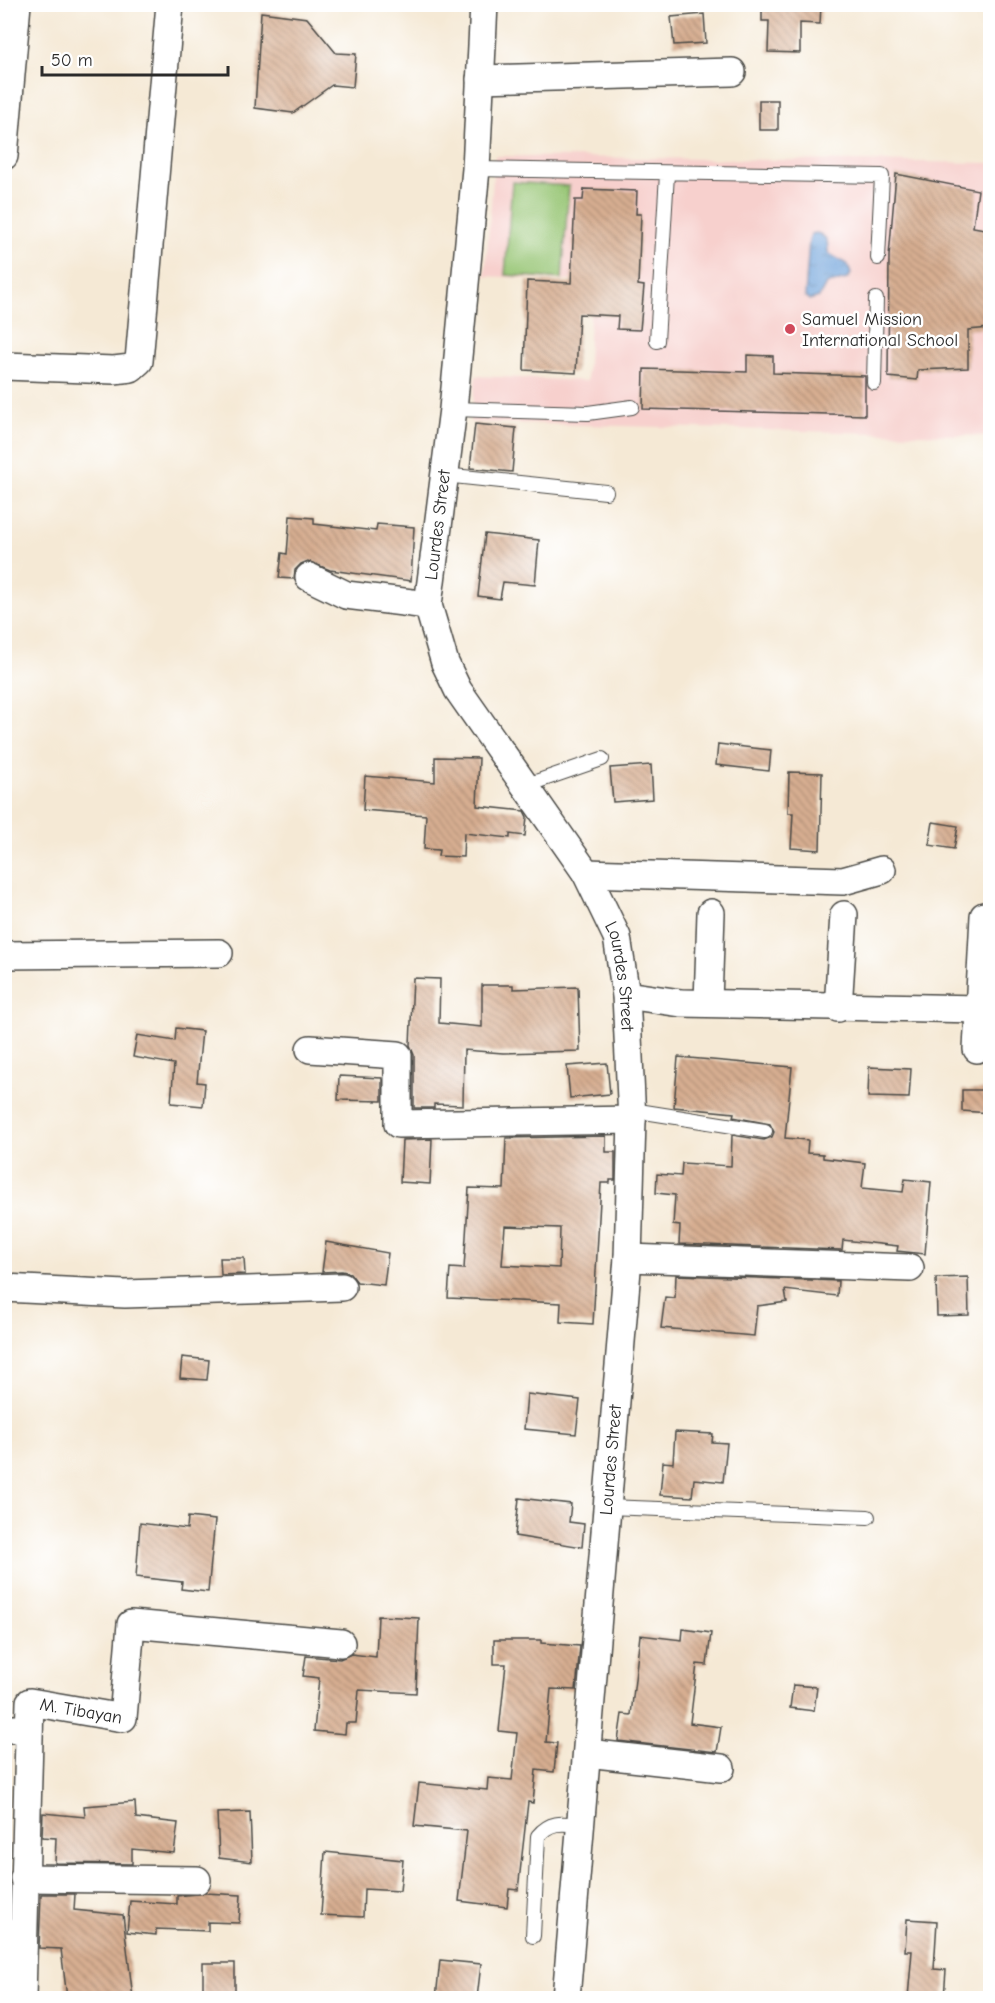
<svg xmlns="http://www.w3.org/2000/svg" width="995" height="2003" font-family="'Comic Neue',sans-serif">
	<style>
		.built { fill: #f7d0cd }
		.pitch { fill: #96c573; stroke: #60784f; stroke-width: 1.5 }
		.water { fill: url(#water-ripples); stroke: #4c6682; stroke-width: 1.5 }
		.building { fill: url(#building-back-hatch); fill-rule: evenodd }
		.lines { fill: none; stroke-linecap: round; stroke-linejoin: round }
		.lane-casing { stroke: #494844; stroke-width: 16 }
		.street-casing { stroke: #494844; stroke-width: 30 }
		.lane { stroke: #fff; stroke-width: 14 }
		.street { stroke: #fff; stroke-width: 27 }
		.poi-dot { fill: #d1495b; stroke: #fff; stroke-width: 2 }
		.labels { text-anchor: middle; dominant-baseline: central; stroke-width: 5; stroke-linejoin: round; paint-order: stroke }
		.poi-label { font-size: 18px; fill: #2b2b2b; stroke: #fff; text-anchor: start }
		.street-label { font-size: 18px; fill: #2b2b2b; stroke: #fff }
	</style>
	<defs>
		<pattern id="water-ripples" width="26" height="14" patternUnits="userSpaceOnUse" patternTransform="scale(1.5)"><rect width="26" height="14" fill="#6ea2da"/><path d="M2 4q2-2 4 0t4 0M15 11q2-2 4 0t4 0" fill="none" stroke="#5b84b1"/></pattern>
		<pattern id="building-back-hatch" width="6" height="6" patternUnits="userSpaceOnUse" patternTransform="scale(1.5)"><rect width="6" height="6" fill="#d7ae91"/><path d="M-1 5l2 2M0 0l6 6M5-1l2 2" fill="none" stroke="#af8e77"/></pattern>
	</defs>
	<rect width="100%" height="100%" fill="#fff"/>
	<filter id="ink" filterUnits="userSpaceOnUse"><feTurbulence type="fractalNoise" baseFrequency=".0167" numOctaves="2"/><feDisplacementMap in="SourceGraphic" scale="12" xChannelSelector="R" yChannelSelector="G"/><feConvolveMatrix kernelMatrix="1 2 1 2 8 2 1 2 1" color-interpolation-filters="sRGB"/></filter>
	<filter id="wash" filterUnits="userSpaceOnUse"><feTurbulence type="fractalNoise" baseFrequency=".008" numOctaves="4" result="noise"/><feDisplacementMap in="SourceGraphic" scale="24" xChannelSelector="R" yChannelSelector="G"/><feGaussianBlur stdDeviation="1.35" result="paint"/><feColorMatrix in="noise" values="0 0 0 0 0 0 0 0 0 0 0 0 0 0 0 0 0 1.4 0 .05"/><feComposite in="paint" operator="in"/></filter>
	<g filter="url(#wash)">
		<rect width="100%" height="100%" fill="#f5e9d5"/>
		<path class="built" d="M495,156L990,163V436L470,422L476,376L587,381L592,282L485,276Z"/>
		<path class="pitch" d="M512,182L569,186L562,279L505,275Z"/>
		<path class="water" d="M817,233C828,237 828,242 828,253L848,265L851,274L847,279L826,284L819,297L809,300L805,296L809,241L811,234Z"/>
		<g id="blocks">
			<path class="building" d="M762,4H821L820,24L800,23V53L768,52L769,21H762Z
				M261,12L307,18L336,53L356,54L353,87L332,85L293,113L255,108Z
				M704,14L706,43L674,45L671,17Z
				M759,100H778V130H759Z
				M896,174L978,190L973,227L990,230V328L968,330V368L918,370L917,380L888,377L889,256Z
				M584,189L637,191L636,214H641L638,285L644,286L640,330L617,329L618,316L579,314L576,373L524,370L527,281L571,283L575,200H583Z
				M747,355L773,356V373L865,376V415L643,409L644,369L747,372Z
				M475,424L516,428L512,472L470,468Z
				M290,516L314,518V524L376,531L377,524L414,527L411,581L330,570L308,561L301,564L295,570L294,579L279,578L282,553L287,554Z
				M485,534L539,540L535,585L503,582L500,599L478,596Z
				M718,744L771,750L769,771L716,765Z
				M435,757L479,758L477,806L524,811L527,817L525,836L510,834V838L464,833L463,857L438,856L439,850L424,849L426,815L363,810L365,776L435,782Z
				M651,765L653,799L613,802L610,768Z
				M789,772L822,773L820,850L791,848L793,813H788Z
				M933,822L958,826L954,849L929,845Z
				M413,978L440,979L439,1023L482,1027V985H513V989L578,987L580,1051L503,1053L464,1050L463,1105L434,1104V1108H414V1055L410,1045Z
				M176,1028L202,1031L197,1082L205,1083L203,1106L171,1103L174,1064L133,1057L137,1035L175,1041Z
				M678,1057L792,1067L785,1138L808,1140L807,1153L823,1154V1158L865,1163L862,1188L903,1192L905,1179L931,1182L925,1254L897,1251L898,1246L843,1240L842,1250L679,1244L680,1226L673,1225L675,1195L656,1193L657,1174L681,1176L682,1163L731,1166L732,1135L764,1140L772,1137L774,1132L770,1124L733,1117L734,1113L674,1107Z
				M607,1063L610,1094L570,1098L567,1066Z
				M869,1067L911,1069L909,1098L868,1097Z
				M339,1076L382,1078V1101L338,1100Z
				M962,1090H990V1113L962,1111Z
				M606,1136V1152H615V1180H610V1183H601L593,1324L560,1322L561,1303L448,1298L450,1268L464,1269L469,1188L504,1189L506,1138ZM505,1226L560,1228L559,1268L502,1265Z
				M432,1139L430,1184L400,1182L402,1140Z
				M326,1242L388,1253L384,1285L357,1282L350,1273L342,1271L322,1272Z
				M220,1258H244L245,1274L221,1275Z
				M676,1275L838,1281L837,1296L785,1290L787,1302L757,1306L754,1336L661,1328L665,1297L675,1298Z
				M968,1277L969,1315L937,1316L936,1278Z
				M182,1357L209,1360L207,1380L180,1378Z
				M527,1394L580,1400L576,1434L524,1429Z
				M675,1432L713,1434L712,1442L727,1443L723,1482L694,1479L692,1497L660,1495L663,1462L673,1463Z
				M519,1498L571,1504L569,1522L584,1524L582,1547L515,1536Z
				M188,1517L215,1520L208,1592L181,1589L182,1582L136,1577L140,1523L187,1529Z
				M378,1616L419,1618L416,1693L359,1690L356,1723H346L345,1734L314,1731L319,1678L303,1676L306,1656L340,1659L351,1654L376,1657Z
				M683,1629L711,1633L707,1665L697,1664L690,1723L721,1727L717,1752L618,1741L622,1714L631,1715L640,1635L682,1640Z
				M494,1640H541V1643L580,1646L576,1690L551,1689L546,1742L557,1743L554,1772L536,1770L533,1803L528,1802L518,1890L509,1889L507,1907L459,1901L467,1831L414,1826L419,1783L487,1790L488,1778L512,1780L517,1733L499,1731L506,1664H494Z
				M793,1685L817,1687L814,1711L790,1708Z
				M135,1802L136,1818L178,1823L174,1853L132,1849V1864L55,1863L56,1838L42,1837L43,1813L85,1817L84,1806Z
				M250,1812L252,1862L219,1858L217,1813Z
				M325,1852L403,1860L400,1891L364,1889L363,1917L321,1915Z
				M205,1893L241,1895L239,1923L208,1922V1931L156,1929V1935L127,1932L130,1901L177,1904V1896Z
				M41,1894H75L74,1910L123,1915L133,1998H67L61,1949L39,1948Z
				M907,1919L937,1921L934,1969L946,1970L944,1998H908L912,1951H905Z
				M440,1960L481,1964L477,1998H436Z
				M203,1963H235V1994L203,1995Z"/>
		</g>
	</g>
	<g filter="url(#ink)">
		<use href="#blocks" fill-opacity="0" stroke="#494844" stroke-width="1.5"/>
		<g class="lines">
			<g class="lane-casing">
				<path id="lane" d="M476,169L882,176L878,258
					M657,341L667,174
					M874,383L876,299
					M453,409L588,413L632,407
					M444,475L606,492
					M524,786L602,759
					M632,1110L765,1131
					M607,1507L868,1517
					M533,1936L538,1836C550,1821 562,1823 580,1825"/>
			</g>
			<g class="street-casing">
				<g id="street">
					<path id="s1" d="M484,4L476,169L453,409L428,605L445,663L458,690L586,873L617,937L626,995L632,1120L628,1258L566,1998"/>
					<path d="M480,79L732,72"/>
					<path d="M4,156L17,4"/>
					<path d="M4,366L114,370L131,368L139,361L170,4"/>
					<path d="M309,577L346,595L428,605"/>
					<path d="M586,873L843,881L882,870"/>
					<path d="M4,955L219,953"/>
					<path d="M626,995L681,1003L979,1009"/>
					<path d="M708,1002L711,913"/>
					<path d="M838,1008L844,915"/>
					<path d="M310,1049L398,1055V1124L632,1120"/>
					<path d="M977,1049L984,916"/>
					<path d="M628,1258L910,1268"/>
					<path d="M4,1288L125,1294L342,1287"/>
					<path d="M4,1729H29"/>
					<path d="M587,1753L721,1768"/>
					<path d="M24,1878L197,1880"/>
					<path id="s2" d="M22,1998L30,1702L123,1718L131,1624L341,1643"/>
				</g>
			</g>
			<use href="#lane" class="lane"/>
			<use href="#street" class="street"/>
		</g>
	</g>
	<circle class="poi-dot" cx="790" cy="329" r="6"/>
	<g class="labels">
		<g class="poi-label">
			<text x="802" y="319">Samuel Mission<tspan x="802" dy="21">International School</tspan></text>
		</g>
		<g class="street-label">
			<text transform="translate(438 525) rotate(-83)">Lourdes Street</text>
			<text stroke="none"><textPath href="#s1" startOffset="1028">Lourdes Street</textPath></text>
			<text transform="translate(611 1460) rotate(-85)">Lourdes Street</text>
			<text stroke="none"><textPath href="#s2" startOffset="348">M. Tibayan</textPath></text>
		</g>
	</g>
	<rect width="995" height="2003" fill="none" stroke="#fff" stroke-width="24"/>
	<path d="M42 66v9h186v-9" fill="none" stroke="#2b2b2b" stroke-width="3"/>
	<text x="51" y="66" font-size="18" fill="#2b2b2b" stroke="#ffffff" stroke-width="4.5" paint-order="stroke">50 m</text>
</svg>
